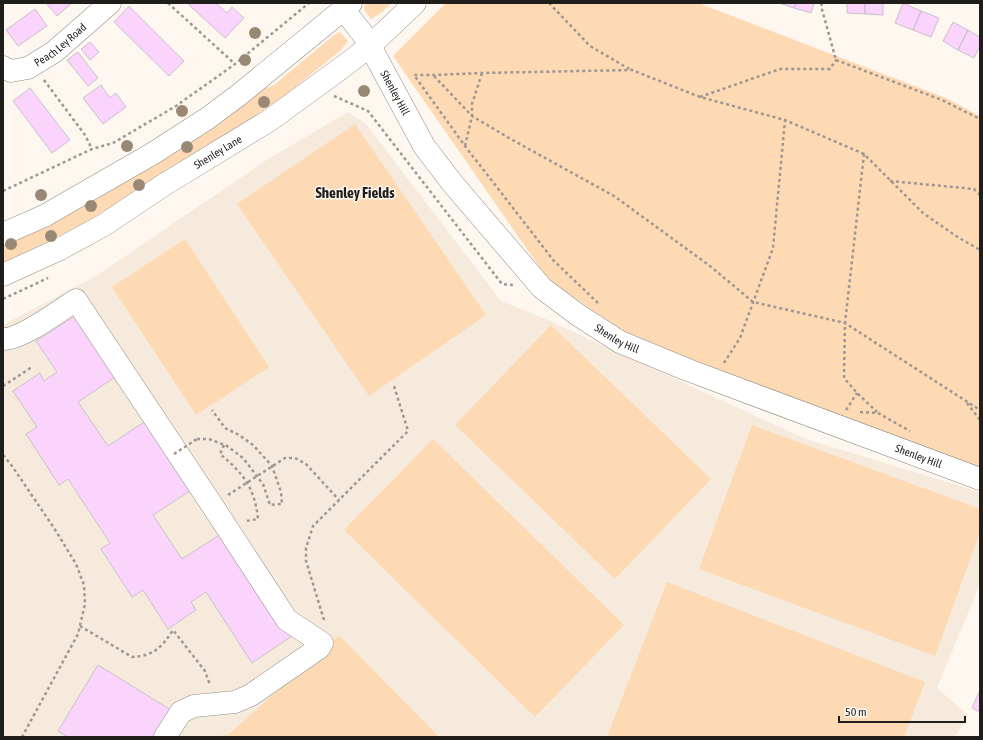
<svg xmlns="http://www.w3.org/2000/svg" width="983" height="740" font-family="'Asap Condensed',sans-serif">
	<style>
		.built { fill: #f6eadd }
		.green { fill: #fdd9b4 }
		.building { fill: #fad4fd; stroke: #c8c2c9 }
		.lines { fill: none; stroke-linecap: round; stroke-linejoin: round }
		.minor-casing { stroke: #938d87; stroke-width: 23 }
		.major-casing { stroke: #938d87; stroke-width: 23 }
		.path { stroke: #9d9893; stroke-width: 2.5; stroke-dasharray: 3 3; stroke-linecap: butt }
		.minor { stroke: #fff; stroke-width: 22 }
		.major { stroke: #fff; stroke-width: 22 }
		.path-bridge { stroke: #9d9893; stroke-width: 2.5; stroke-dasharray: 3 3; stroke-linecap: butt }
		.tree { fill: #998874 }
		.labels { text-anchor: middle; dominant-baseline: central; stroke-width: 3; stroke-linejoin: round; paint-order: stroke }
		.street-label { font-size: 11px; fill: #201e1b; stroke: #fef7f0 }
		.district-label { font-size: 15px; font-weight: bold; fill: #201e1b; stroke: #fef7f0 }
	</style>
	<rect width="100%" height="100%" fill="#fef7f0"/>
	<path class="built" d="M348,112L367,125L501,301L548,320L806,439L980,492V584L937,688L968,715L955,737H3V325L96,276L268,159Z"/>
	<path class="green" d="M365,3H392L381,13L371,19L364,10Z
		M446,3H698L946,98L980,116V469L693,360L627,333L549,281L393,56Z
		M340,32L348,41L341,50L284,96L173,170L76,228L3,263V242L248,95L274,85L334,35Z
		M355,124L486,315L369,396L237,204Z
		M185,239L269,367L196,415L112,287Z
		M551,325L711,479L615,579L455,425Z
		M752,425L980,509V532L935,656L699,569Z
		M433,439L624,625L535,717L344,530Z
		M667,582L925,682L904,737H607Z
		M339,635L439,737H206L228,735Z"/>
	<path class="building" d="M46,3H72L57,16Z
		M191,3H216L227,13L232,7L244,18L225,38L189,5Z
		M779,3H796L794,8Z
		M796,3H814L811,13L794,8Z
		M847,3H865V14L847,13Z
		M865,3H883V15L865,14Z
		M903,3L921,11L913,30L895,23Z
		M129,6L184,61L169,76L114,22Z
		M35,9L47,26L18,46L6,30Z
		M921,11L939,18L931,37L913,30Z
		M953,22L968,30L958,50L943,41Z
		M968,30L980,37V46L974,58L958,50Z
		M90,42L99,52L90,60L81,49Z
		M78,52L98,78L88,86L67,60Z
		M101,85L110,98L116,93L126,107L103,124L83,98Z
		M30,88L70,140L52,153L13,101Z
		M81,312L121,373L78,402L108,446L150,418L196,487L153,515L182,559L224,532L292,636L252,663L206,592L191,602L196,610L168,629L143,590L132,597L101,549L110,543L68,479L59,485L26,434L37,427L13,391L40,373L44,381L57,372L36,341Z
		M98,665L171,710L154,737H68L58,731Z
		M980,690V712L972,708Z"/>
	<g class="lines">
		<g class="minor-casing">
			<g id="minor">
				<path id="s1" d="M370,46L424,146L453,184L542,288L578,315L620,342L688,370L980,479"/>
				<path id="s2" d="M3,67L11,71L28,68L54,52L110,3"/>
				<path d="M3,339C21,340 60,310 76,300L212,505L287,620L322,643L319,648L251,695L235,702L194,706L181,712L165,737"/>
			</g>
		</g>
		<g class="major-casing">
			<g id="major">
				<path d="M344,10L362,33L370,46"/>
				<path d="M3,234L44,216L152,154L208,118L240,94L351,3"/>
				<path id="s3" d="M3,275L60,249L104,225L162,186L270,120L344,66L370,46L415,3"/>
			</g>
		</g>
		<path class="path" d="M168,3L235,64
			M549,3L590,46L631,70
			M822,3L821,6L836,60
			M836,60L942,100L980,119
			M434,76L472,116L509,138L614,196L710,266L753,302L845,323L980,410
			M44,80L85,135L92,149
			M334,96L368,111L502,284L514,285
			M700,97L780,69H830L836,60
			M465,146L472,116V104L482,73
			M864,154L845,323L844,378L857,393L877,412
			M890,181L974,189L980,195
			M3,191L92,149L113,143L176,106L235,64L309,3
			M3,299L48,278
			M598,303L554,261L465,146L414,75H434L482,73L632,70L700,97L785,120L864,154L923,213L956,236L980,250
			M724,363L740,338L773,248L785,120
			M3,386L32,367
			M967,403L980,420
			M846,410L857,393
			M860,412L878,413L910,431
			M197,439H209L227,446L243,458L263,484L270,505L282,504L281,492L272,466L253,445L239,435L225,428L212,410
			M224,445L220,454C243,473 255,488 258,519L246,521
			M3,455L12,466L54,528L76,564L84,585L85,604L78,634L22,737
			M228,495L285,458H295L306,464L339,500
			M324,620L306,561V548L313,526L408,431L394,386
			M80,626L132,657C154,656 162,647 173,630L205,671L210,685"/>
		<use href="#minor" class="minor"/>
		<use href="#major" class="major"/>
		<path class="path-bridge" d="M174,454L197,439"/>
	</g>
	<g class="tree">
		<circle cx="255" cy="33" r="6"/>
		<circle cx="245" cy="60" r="6"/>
		<circle cx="364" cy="91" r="6"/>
		<circle cx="264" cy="102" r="6"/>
		<circle cx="182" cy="111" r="6"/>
		<circle cx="127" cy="146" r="6"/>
		<circle cx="187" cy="147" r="6"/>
		<circle cx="139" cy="185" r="6"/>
		<circle cx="41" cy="195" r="6"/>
		<circle cx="91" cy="206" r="6"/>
		<circle cx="51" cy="236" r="6"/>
		<circle cx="11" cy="244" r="6"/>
	</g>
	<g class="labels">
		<g class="street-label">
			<text stroke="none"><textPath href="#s2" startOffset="66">Peach Ley Road</textPath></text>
			<text stroke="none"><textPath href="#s1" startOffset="53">Shenley Hill</textPath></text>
			<text stroke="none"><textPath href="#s3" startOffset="248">Shenley Lane</textPath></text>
			<text stroke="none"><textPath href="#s1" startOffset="389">Shenley Hill</textPath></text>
			<text stroke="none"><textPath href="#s1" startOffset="713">Shenley Hill</textPath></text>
		</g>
		<g class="district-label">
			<text x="355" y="192">Shenley Fields</text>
		</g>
	</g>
	<rect width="983" height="740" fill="none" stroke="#201e1b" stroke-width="8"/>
	<path d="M839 716v6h126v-6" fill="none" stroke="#201e1b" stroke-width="2"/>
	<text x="845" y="716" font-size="12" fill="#201e1b" stroke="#fef7f0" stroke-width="3" paint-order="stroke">50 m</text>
</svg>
